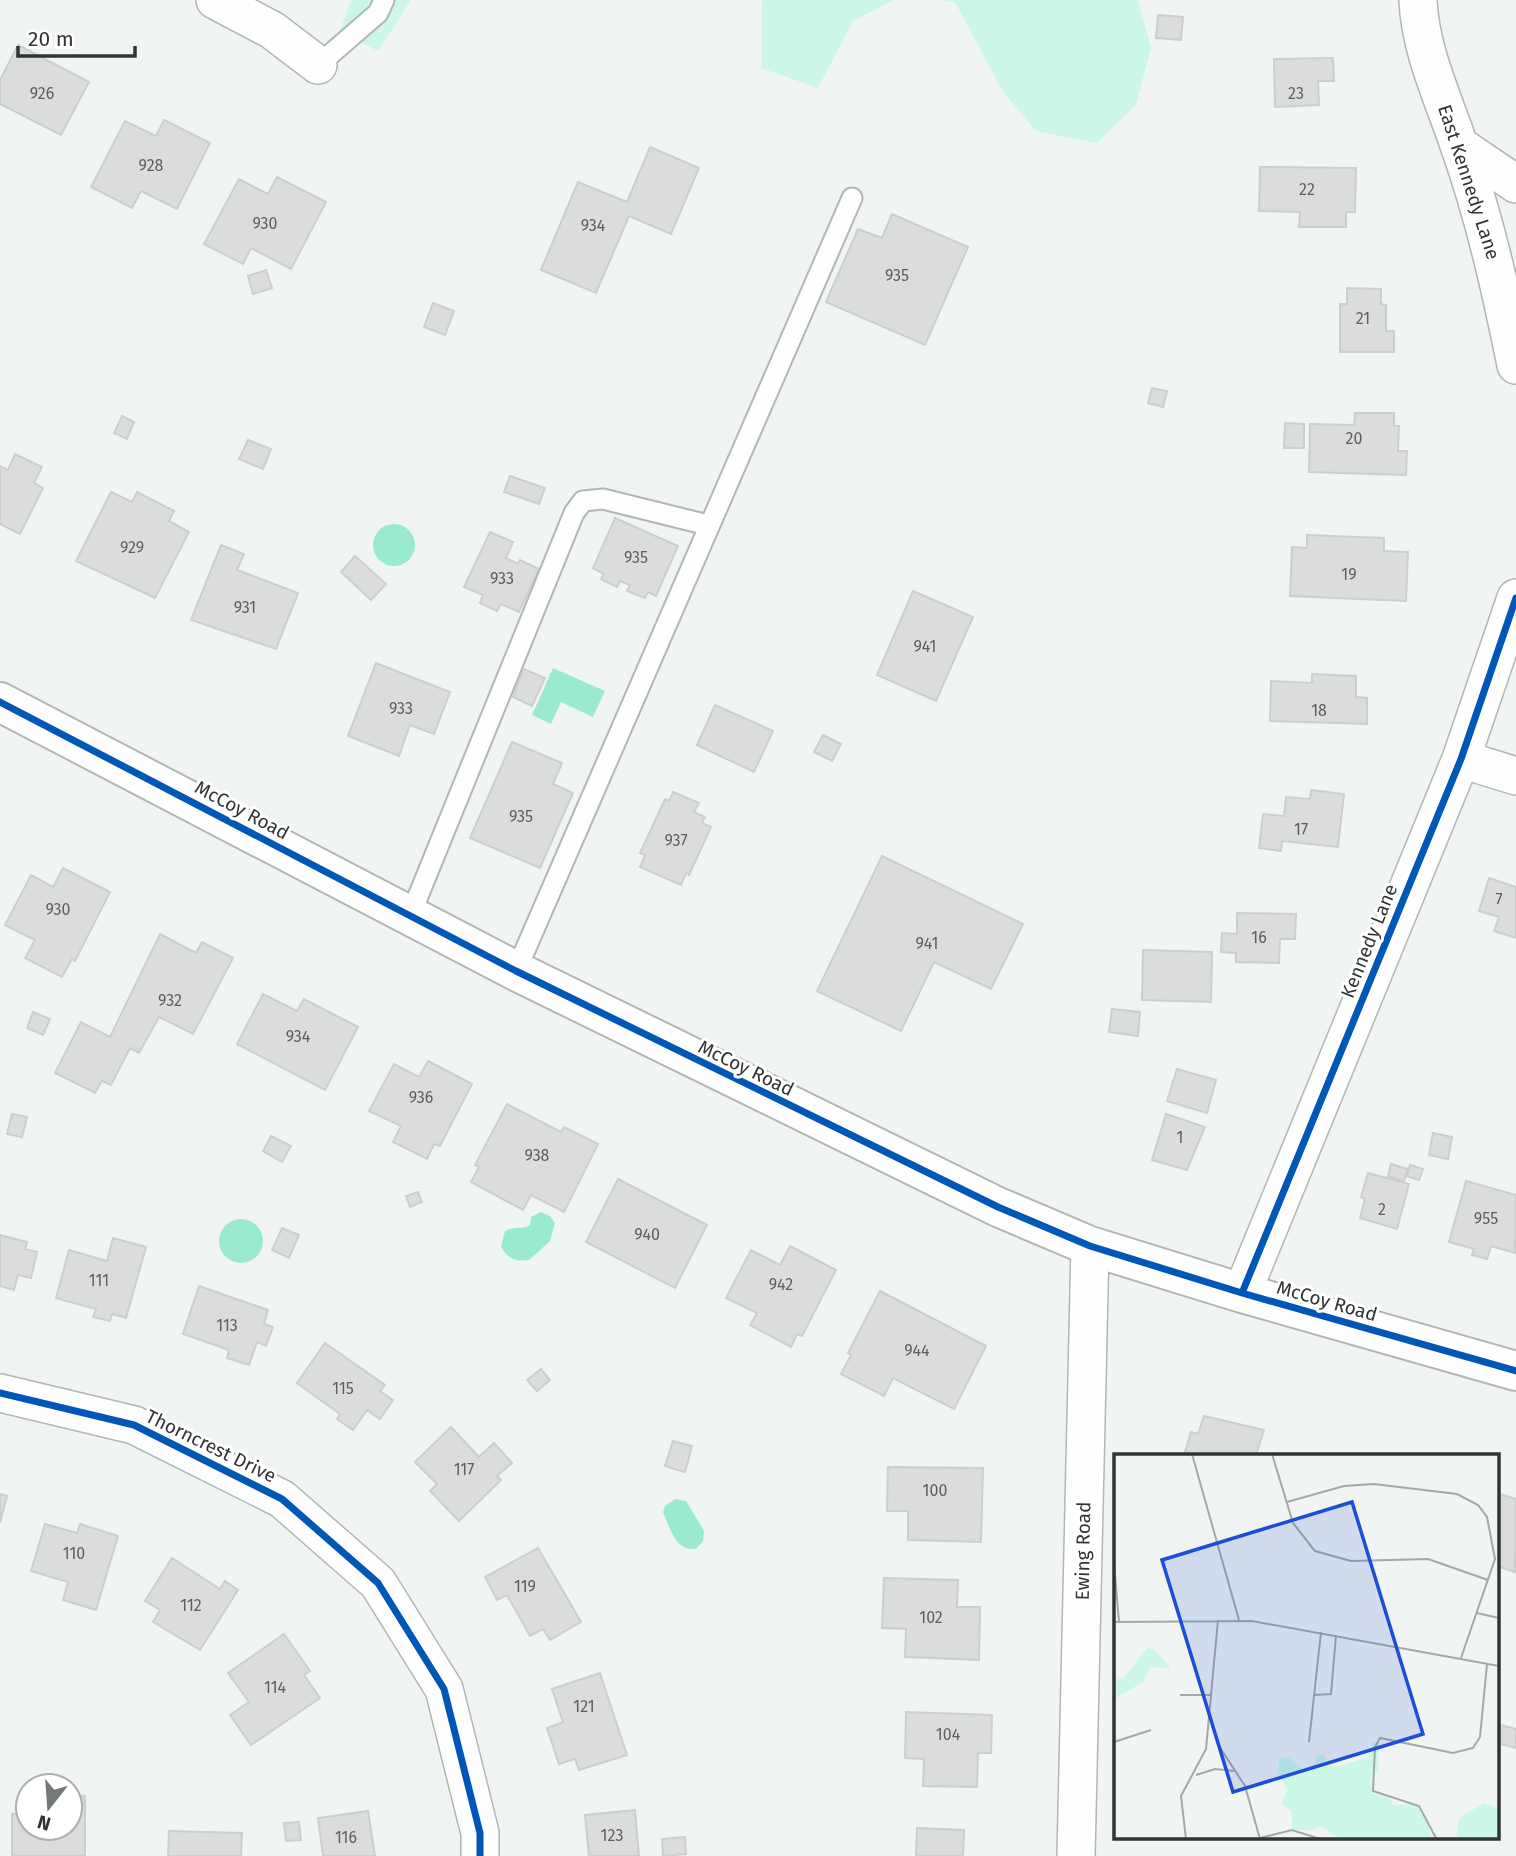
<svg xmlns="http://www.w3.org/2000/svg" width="1516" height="1856" font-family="'Fira Sans',sans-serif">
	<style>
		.green { fill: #ccf7e7 }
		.water { fill: #99eacf }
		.building { fill: #dbdcdd; stroke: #cdcecf; stroke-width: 2 }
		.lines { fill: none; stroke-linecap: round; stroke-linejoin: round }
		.service-casing { stroke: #b2b6b4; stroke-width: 23 }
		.minor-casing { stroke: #b2b6b4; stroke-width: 40 }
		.tertiary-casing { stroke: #b2b6b4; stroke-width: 42 }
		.service { stroke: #fdfefd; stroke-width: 19 }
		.minor { stroke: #fdfefd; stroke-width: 37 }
		.tertiary { stroke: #fdfefd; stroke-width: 38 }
		.cycleway-casing { stroke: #fff; stroke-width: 11 }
		.cycleway { stroke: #0057b8; stroke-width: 7 }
		.labels { text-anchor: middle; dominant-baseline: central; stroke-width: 6; stroke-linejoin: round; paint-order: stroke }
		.number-label { font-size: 16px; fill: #5c5f5e }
		.street-label { font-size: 19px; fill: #313433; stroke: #fff }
		.inset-road { fill: none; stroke: #a4a8a6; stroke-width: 2 }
		.view { fill: #1d4ed8; fill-opacity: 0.15; stroke: #1d4ed8; stroke-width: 3.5 }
		.inset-edge { fill: none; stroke: #313433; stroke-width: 3.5 }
	</style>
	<rect width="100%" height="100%" fill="#f0f5f3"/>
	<path class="green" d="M351,0H411L378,51L340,31Z
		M762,0H894L853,21L818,88L761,68Z
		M937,0H1138L1151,48L1136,105L1097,143L1036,131L1003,92L955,2Z"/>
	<path class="water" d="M373 545a21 21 0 1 1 42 0a21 21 0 1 1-42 0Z
		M553,668L605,691L593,717L561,702L551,724L532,715Z
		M541,1212L550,1216L555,1223L550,1241L529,1260C516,1262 508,1259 501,1247L505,1231C514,1226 524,1230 530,1225L531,1217Z
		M219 1241a22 22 0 1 1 44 0a22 22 0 1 1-44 0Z
		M675,1499L686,1501L704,1531L703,1541L696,1549C675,1551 670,1528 663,1512L665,1506Z"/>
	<path class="building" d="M1158,15L1183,17L1181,40L1156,38Z
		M18,45L89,82L61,135L0,104V80Z
		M1333,58L1334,81H1318L1319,105L1275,107L1274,59Z
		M164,120L210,143L177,209L141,191L132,208L91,187L125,121L156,136Z
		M650,147L699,168L671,234L629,216L596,293L541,270L578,182L627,202Z
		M1260,167L1356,168L1355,212H1346V227H1299L1300,212L1259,211Z
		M277,177L326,202L291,269L251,248L243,264L204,244L239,179L268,194Z
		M892,214L968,247L925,345L826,302L858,229L882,238Z
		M266,270L272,288L253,294L248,276Z
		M1347,288L1381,289V304L1386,305V331H1394V352H1340V304H1347Z
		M433,303L454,311L445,335L424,327Z
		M1152,388L1167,391L1163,407L1148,403Z
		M1355,413H1394V426H1399L1398,451H1407L1406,475L1309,472L1310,424L1354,425Z
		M122,416L134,422L127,439L114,433Z
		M1285,423L1304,424V448H1284Z
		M248,440L271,449L263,469L239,459Z
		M15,454L42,467L34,483L43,488L20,534L0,524V466L8,470Z
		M510,476L545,488L539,504L504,492Z
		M111,492L132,502L137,492L174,511L169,521L189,532L155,598L76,561Z
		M615,518L678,546L656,596L648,592L645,598L627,591L630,585L620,581L617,587L601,579L604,574L593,568Z
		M490,532L513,542L506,558L518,564L520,560L539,569L519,612L501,604L497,611L480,603L483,595L464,587Z
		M1307,535L1384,538V551L1408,552L1406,601L1290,596L1292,547L1307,548Z
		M221,545L244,554L237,570L298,593L276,649L191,620Z
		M355,556L386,584L371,600L341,572Z
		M913,591L973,617L936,701L877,675Z
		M376,663L450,692L434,734L410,725L399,756L348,736Z
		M524,669L545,678L532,706L513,697Z
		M1312,674L1356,676V697L1367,698V724L1270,721L1271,681L1312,683Z
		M715,705L773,731L754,772L697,745Z
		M823,735L841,744L832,761L814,752Z
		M512,742L562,763L553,784L573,793L540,868L470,838Z
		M1311,790L1344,794L1338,847L1282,841L1281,851L1259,848L1263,814L1284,816L1286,797L1310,799Z
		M673,792L699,803L694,812L705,817L702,823L711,827L689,875L686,873L681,885L640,867L645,855L640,853L665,799L669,801Z
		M882,856L1023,924L991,989L934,962L901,1031L817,991Z
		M63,868L110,892L75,961L72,959L62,977L25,958L35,940L5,925L31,875L53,887Z
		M1489,878L1516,887V938L1494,931L1499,917L1479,911Z
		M1237,913L1296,914L1295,939H1280L1279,963L1236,962V953L1221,952L1222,933L1237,934Z
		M160,934L196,953L202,942L233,958L193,1034L159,1017L139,1053L130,1048L111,1085L102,1081L95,1093L55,1073L81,1022L110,1037Z
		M1143,950L1212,952L1211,1002L1142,1000Z
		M263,994L297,1011L304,999L358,1027L325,1090L237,1044Z
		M1112,1009L1140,1012L1138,1036L1109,1032Z
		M33,1012L50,1019L43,1035L27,1028Z
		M428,1061L472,1084L440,1146L434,1144L427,1159L393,1142L401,1126L369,1111L394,1064L419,1077Z
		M1177,1069L1216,1080L1207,1113L1167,1101Z
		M507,1104L561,1132L564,1127L598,1144L564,1212L531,1195L523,1210L471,1182L479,1167L475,1165Z
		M12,1114L27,1117L22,1137L7,1134Z
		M1166,1114L1205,1127L1187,1170L1152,1160Z
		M1433,1133L1452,1137L1448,1159L1429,1155Z
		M271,1136L291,1146L282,1162L263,1151Z
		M1391,1164L1408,1169L1404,1181L1388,1176Z
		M1410,1165L1423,1169L1419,1180L1407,1176Z
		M1368,1173L1409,1184L1397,1229L1360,1218L1365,1199L1361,1197Z
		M618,1179L707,1225L675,1288L586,1242Z
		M1466,1181L1516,1195L1515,1253L1491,1246L1487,1259L1472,1255L1474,1249L1449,1242Z
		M418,1192L422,1202L410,1207L406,1196Z
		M282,1228L299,1235L289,1258L272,1250Z
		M0,1235L27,1242L25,1249L37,1252L31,1278L18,1275L14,1290L0,1286Z
		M113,1238L146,1247L126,1318L112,1314L110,1321L93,1317L96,1309L56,1298L69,1250L107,1261Z
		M790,1246L836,1270L802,1336L797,1334L791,1347L750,1325L757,1313L726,1298L751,1250L780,1265Z
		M199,1286L268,1310L264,1324L273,1327L266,1346L257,1342L249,1365L227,1358L229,1350L183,1334Z
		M880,1291L986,1346L954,1409L893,1378L884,1396L841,1374L851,1355L848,1353Z
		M325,1343L385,1385L380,1391L393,1400L380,1419L367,1410L353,1430L337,1419L340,1414L297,1383Z
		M541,1369L550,1380L537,1391L527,1380Z
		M1204,1416L1264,1430L1256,1455H1184L1191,1432L1198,1434Z
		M451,1427L479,1457L494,1443L512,1463L497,1476L501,1480L459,1521L430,1491L437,1484L415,1462Z
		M673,1441L692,1446L685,1472L665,1466Z
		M888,1467L983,1468L981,1542L908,1540V1511H887Z
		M1497,1493L1516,1499L1515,1572L1497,1566Z
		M0,1494L7,1496L0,1523Z
		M45,1524L77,1533L80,1524L118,1536L96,1610L63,1600L68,1582L31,1571Z
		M538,1548L581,1622L550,1640L543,1629L530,1636L507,1595L497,1600L485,1577Z
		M172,1558L220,1589L225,1581L238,1590L200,1650L153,1622L160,1610L145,1601Z
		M884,1578L958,1580L957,1607H980L979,1660L905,1657L906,1629L882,1628Z
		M284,1634L310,1671L304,1675L320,1698L251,1745L230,1715L249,1702L228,1673Z
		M600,1673L627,1755L579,1770L575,1759L559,1764L547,1728L563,1722L552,1689Z
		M906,1712L992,1715L991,1753H978L977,1787L923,1786L924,1759L905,1758Z
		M1497,1724L1516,1729V1748L1497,1743Z
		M70,1796H85V1856H12V1814H28V1828H70Z
		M635,1810L639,1856H589L585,1815Z
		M368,1811L375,1856H323L318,1818Z
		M299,1822L301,1840L286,1841L284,1823Z
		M917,1828L964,1830L963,1856H916Z
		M169,1831L242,1833L241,1856H168Z
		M685,1837L686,1854L663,1856L662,1839Z"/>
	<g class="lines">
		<g class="service-casing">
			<path id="service" d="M318,65L378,13L384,0
				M410,916L574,513L583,501L603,499L708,525
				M516,971L852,198"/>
		</g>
		<g class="minor-casing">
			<path id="minor" d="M215,0L272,30L318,65
				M1418,0C1420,51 1444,100 1460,148C1485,219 1501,291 1516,365
				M1460,146L1516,184
				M1461,759L1516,776
				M1242,1293L1461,759L1516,598
				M0,1393L134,1425L282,1499L378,1583L444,1689L480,1833V1856
				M1076,1856L1090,1246"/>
		</g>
		<g class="tertiary-casing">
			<path id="tertiary" d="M0,702L516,971L998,1207L1090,1246L1242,1293L1516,1371"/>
		</g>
		<use href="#service" class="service"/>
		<use href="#minor" class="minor"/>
		<use href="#tertiary" class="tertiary"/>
		<g class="cycleway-casing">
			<path id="cycleway" d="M0,702L516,971L998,1207L1090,1246L1242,1293L1516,1371
				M1242,1293L1461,759L1516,598
				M0,1393L134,1425L282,1499L378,1583L444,1689L480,1833V1856"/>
		</g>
		<use href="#cycleway" class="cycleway"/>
	</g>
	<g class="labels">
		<g class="number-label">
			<text x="42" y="93">926</text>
			<text x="1296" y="93">23</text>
			<text x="151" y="165">928</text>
			<text x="1307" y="189">22</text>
			<text x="265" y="223">930</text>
			<text x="593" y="225">934</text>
			<text x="897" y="275">935</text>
			<text x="1363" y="318">21</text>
			<text x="1354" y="438">20</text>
			<text x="132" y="547">929</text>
			<text x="636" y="557">935</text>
			<text x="1349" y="574">19</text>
			<text x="502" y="578">933</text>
			<text x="245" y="607">931</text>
			<text x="925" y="646">941</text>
			<text x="401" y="708">933</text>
			<text x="1319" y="710">18</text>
			<text x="521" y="816">935</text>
			<text x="1301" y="829">17</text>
			<text x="676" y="840">937</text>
			<text x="1499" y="899">7</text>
			<text x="58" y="909">930</text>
			<text x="1259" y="937">16</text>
			<text x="927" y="943">941</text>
			<text x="170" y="1000">932</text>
			<text x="298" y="1036">934</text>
			<text x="421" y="1097">936</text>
			<text x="1180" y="1137">1</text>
			<text x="537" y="1155">938</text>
			<text x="1382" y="1209">2</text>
			<text x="1486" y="1218">955</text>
			<text x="647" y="1234">940</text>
			<text x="99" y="1280">111</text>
			<text x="781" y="1284">942</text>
			<text x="227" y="1325">113</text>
			<text x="917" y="1350">944</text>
			<text x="343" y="1388">115</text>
			<text x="464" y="1469">117</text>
			<text x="935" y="1490">100</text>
			<text x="74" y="1553">110</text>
			<text x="525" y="1586">119</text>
			<text x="191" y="1605">112</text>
			<text x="931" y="1617">102</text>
			<text x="275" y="1687">114</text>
			<text x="584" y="1706">121</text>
			<text x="948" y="1734">104</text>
			<text x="612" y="1835">123</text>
			<text x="346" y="1837">116</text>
		</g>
		<g class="street-label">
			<text transform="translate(1469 182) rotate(72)">East Kennedy Lane</text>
			<text transform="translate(242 810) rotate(28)">McCoy Road</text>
			<text transform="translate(1369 941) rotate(-68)">Kennedy Lane</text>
			<text transform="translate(746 1068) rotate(26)">McCoy Road</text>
			<text transform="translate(1327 1301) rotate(16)">McCoy Road</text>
			<text transform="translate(211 1446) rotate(26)">Thorncrest Drive</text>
			<text transform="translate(1083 1551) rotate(-89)">Ewing Road</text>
		</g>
	</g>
	<g transform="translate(1114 1454)">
		<rect width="385" height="385" fill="#f0f5f3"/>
		<path d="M33,194L40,195L57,214L36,213L29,228L0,245V226L10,224ZM259,288L265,289L264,317L256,325L258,339L276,344L279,351L299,350L312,361L318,385H226L206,372L197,377L178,375V358L167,349L174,336L163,318L166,304L174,303L190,316L201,310L203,300L211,301L214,311L221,313L255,303ZM370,349L385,354V385H342L345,364Z" fill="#ccf7e7"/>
		<path class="inset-road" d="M78,0L125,166M158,0L179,69L201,97L237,107L314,105L374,126M173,48L230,32L260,30L343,40L364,51L373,63L381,105L347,204M0,108L5,168M363,159L385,164M0,168L138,167L385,212M66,241H97M200,241L217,240L222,181M97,266L105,292L131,332L146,385M0,288L37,276M195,288L207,178M82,321L101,315L120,317M146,384L178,376L206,385M322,384L305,352L259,337L261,293L266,284L339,299L359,294L366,283L373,210M72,385L67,342L92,295L104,166"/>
		<path class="view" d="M238,48L309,280L119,338L48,106Z"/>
		<rect width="385" height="385" class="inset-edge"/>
	</g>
	<g transform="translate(49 1807) rotate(197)"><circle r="33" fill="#ffffff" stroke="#adaead" stroke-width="2"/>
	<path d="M0-5L12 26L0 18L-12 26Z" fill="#747876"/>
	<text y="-10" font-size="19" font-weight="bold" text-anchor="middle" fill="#313433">N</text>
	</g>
	<path d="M18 46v10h117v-10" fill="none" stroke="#313433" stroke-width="3.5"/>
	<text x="28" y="46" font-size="21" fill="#313433" stroke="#ffffff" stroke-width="5" paint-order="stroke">20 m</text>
</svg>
